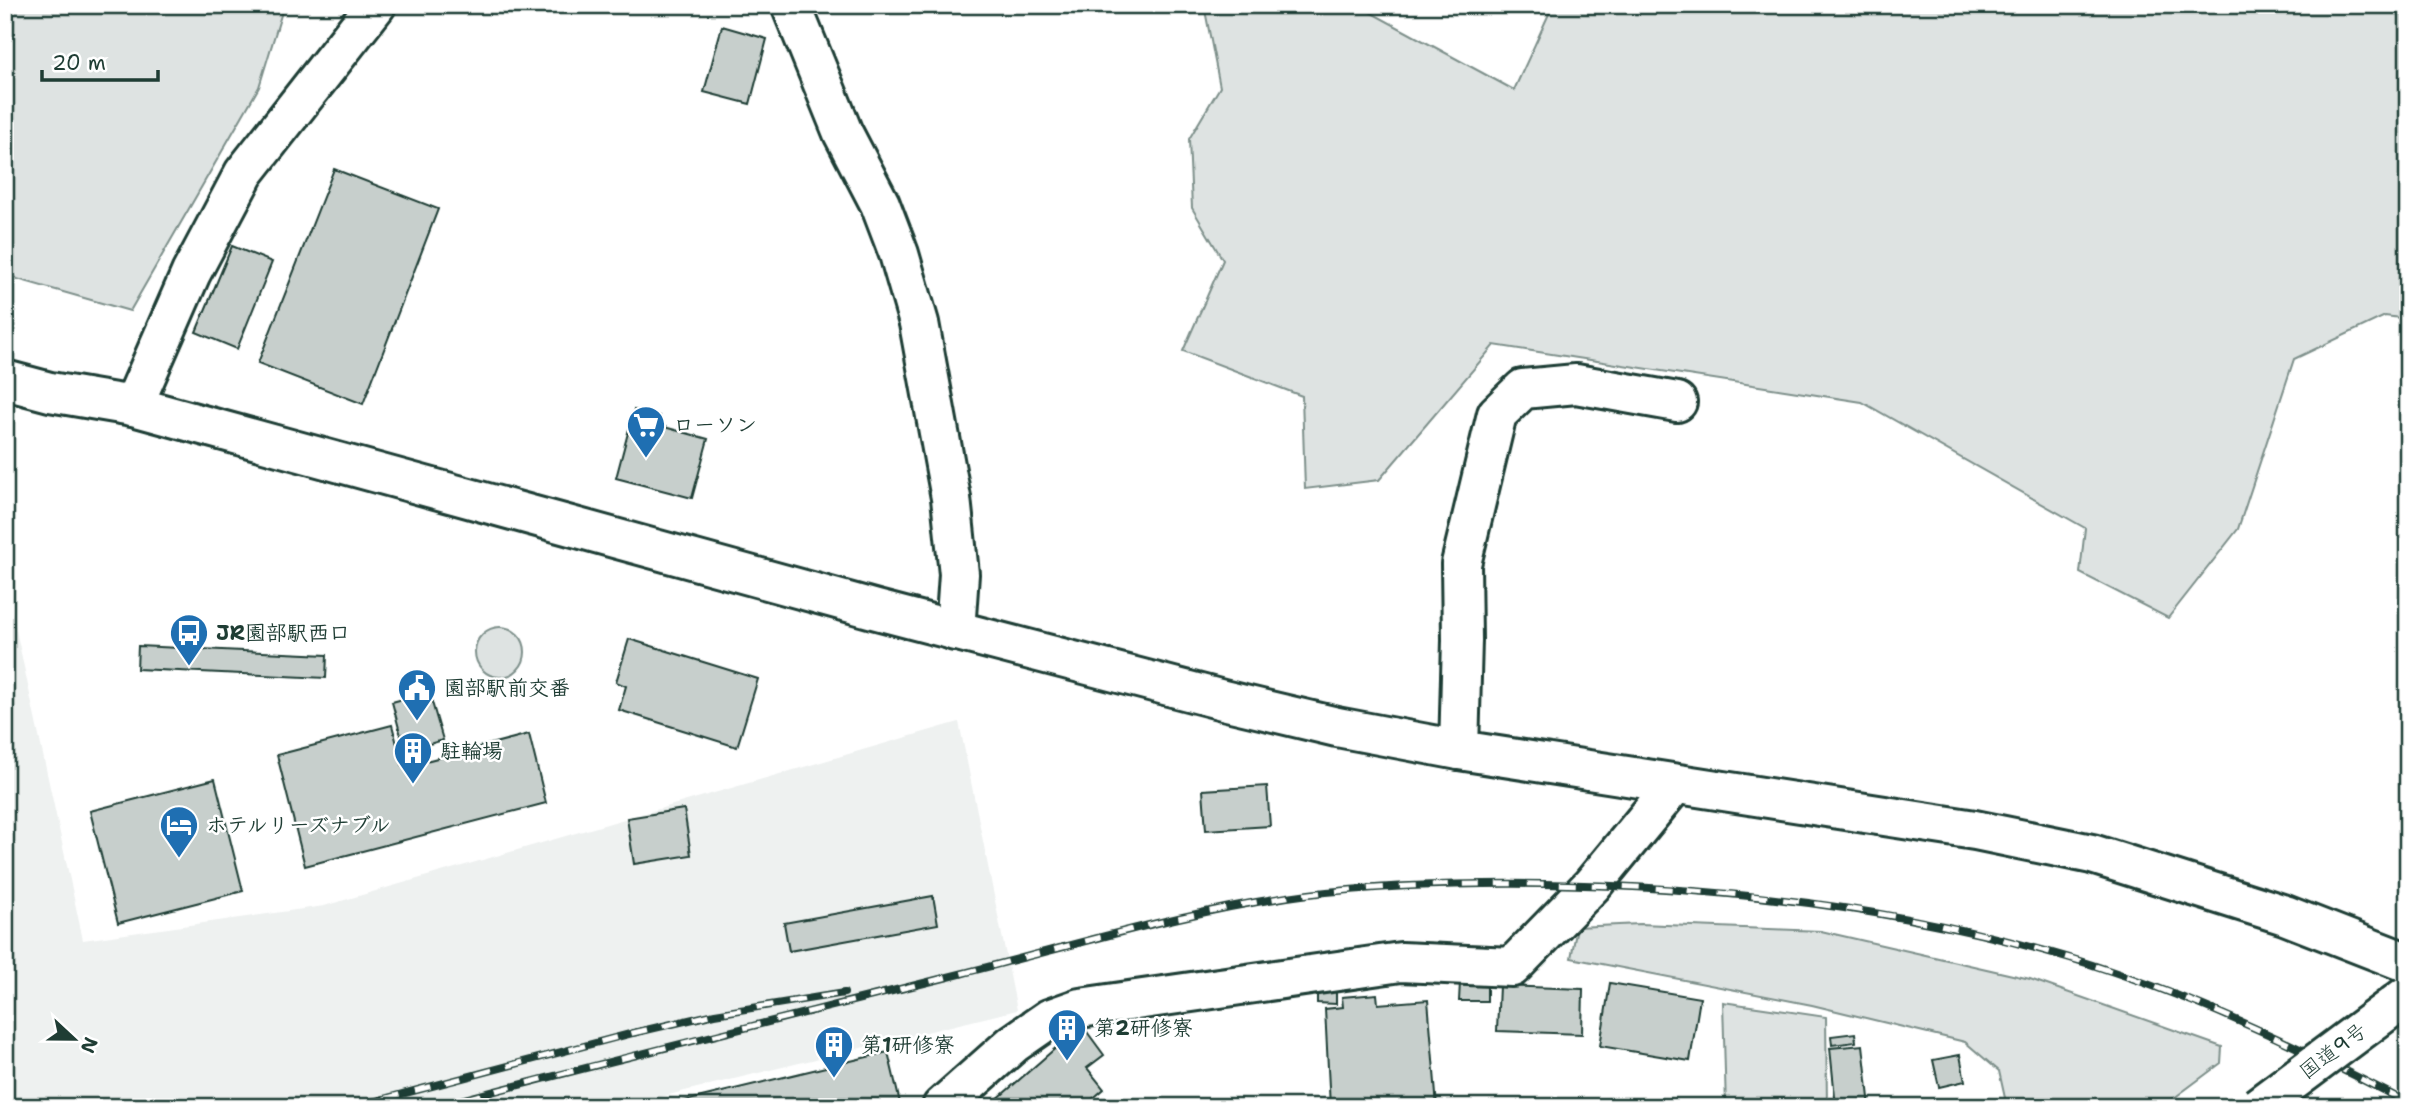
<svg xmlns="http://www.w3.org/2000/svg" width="2413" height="1112" font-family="'Shantell Sans','Klee One',sans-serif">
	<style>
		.built { fill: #eef1f0 }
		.green { fill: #dee3e2; stroke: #7e908b; stroke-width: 2 }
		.building { fill: #c7cfcc; stroke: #1f3d34; stroke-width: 2 }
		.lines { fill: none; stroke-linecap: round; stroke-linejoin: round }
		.minor-casing { stroke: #1f3d34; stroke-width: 44 }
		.tertiary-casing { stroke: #1f3d34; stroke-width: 44 }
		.minor { stroke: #fff; stroke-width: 38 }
		.tertiary { stroke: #fff; stroke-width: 38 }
		.rail-casing { stroke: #1f3d34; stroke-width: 8 }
		.rail { stroke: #fff; stroke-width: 5; stroke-dasharray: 16; stroke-linecap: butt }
		.trunk-bridge-casing { stroke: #1f3d34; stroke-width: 44; stroke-linecap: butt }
		.trunk-bridge { stroke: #fff; stroke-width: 38 }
		.labels { text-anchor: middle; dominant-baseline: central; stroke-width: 5; stroke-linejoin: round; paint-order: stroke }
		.poi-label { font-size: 21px; font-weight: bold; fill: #1f3d34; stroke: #fff; text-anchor: start }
		.street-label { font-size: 21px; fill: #1f3d34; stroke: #fff }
	</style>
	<rect width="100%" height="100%" fill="#fff"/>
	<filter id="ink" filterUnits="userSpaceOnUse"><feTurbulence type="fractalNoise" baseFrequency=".0143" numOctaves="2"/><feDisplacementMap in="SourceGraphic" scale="14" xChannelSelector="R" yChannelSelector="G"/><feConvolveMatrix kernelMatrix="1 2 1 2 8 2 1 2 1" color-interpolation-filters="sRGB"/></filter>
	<g filter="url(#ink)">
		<path class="built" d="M5,579L83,940L324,906L959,722L1017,1010L619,1107H5Z"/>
		<path class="green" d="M5,5H284L259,87L130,311L17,279L5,262Z
			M1204,5H1357L1514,90L1553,5H2408V319L2385,316L2294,359L2238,529L2168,618L2080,573L2085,528L1862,402L1494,345L1379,480L1305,489L1302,396L1183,351L1223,260L1192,208L1189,139L1220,87Z
			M475 652a25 25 0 1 1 50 0a25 25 0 1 1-50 0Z
			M1640,924L1821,931L2030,979L2222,1047L2221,1063L2162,1107H2007L1999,1071L1965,1042L1812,1005L1571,958L1577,927Z
			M1723,1002L1826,1017L1827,1107H1726Z"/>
		<path class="building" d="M722,26L767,39L750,104L704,92Z
			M334,169L438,209L363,404L258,363Z
			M232,246L272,262L237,349L196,332Z
			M634,410L659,416L657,425L708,439L692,498L616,478Z
			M629,639L758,679L737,747L619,710L626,686L616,682Z
			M138,646L327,655L326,678L137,669Z
			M429,692L443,740L405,751L392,702Z
			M392,725L403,767L529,734L546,803L305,866L277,755Z
			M215,779L243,891L118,923L90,811Z
			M1267,786L1270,826L1206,830L1203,790Z
			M684,809L691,855L634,864L627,818Z
			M933,896L938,924L789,951L784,923Z
			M1460,982H1487V1001H1459Z
			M1610,983L1700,998L1690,1061L1600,1046Z
			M1499,986L1583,989L1582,1034L1497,1031Z
			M1317,987H1336V1004L1317,1003Z
			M1377,994L1378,1004L1428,1000L1437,1107H1330L1325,1009L1343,1007L1342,997Z
			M1082,1025L1104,1055L1087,1068L1104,1089L1083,1107H988Z
			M1855,1033L1856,1042L1832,1045L1831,1036Z
			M1863,1045L1870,1107H1836L1830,1048Z
			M888,1052L901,1107H660Z
			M1960,1055L1965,1081L1939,1087L1933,1060Z"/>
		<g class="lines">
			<g class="minor-casing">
				<path id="minor" d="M791,5L843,133L880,204L899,254L919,323L951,498L959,574L955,631
					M133,406L191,273L244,173L376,5
					M1459,750L1462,640L1461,564L1497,414L1523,389L1576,384L1677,402
					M942,1107L1013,1044L1049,1019L1080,1008L1401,962L1512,967L1592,885L1675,784"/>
			</g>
			<g class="tertiary-casing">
				<path id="tertiary" d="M5,380L50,392L133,406L877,610L1223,700L1337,727L1459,750L1975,830L2092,854L2285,915L2408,963"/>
			</g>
			<use href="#minor" class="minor"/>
			<use href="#tertiary" class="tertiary"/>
			<g class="rail-casing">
				<path id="rail" d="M353,1107L633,1033L715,1014L844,993
					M434,1107C609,1061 785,1018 960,974C1076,945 1191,909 1309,894C1387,885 1466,883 1544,884C1722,887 1899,907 2070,958C2187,993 2300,1047 2408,1103"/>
			</g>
			<use href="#rail" class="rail"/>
			<g class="trunk-bridge-casing">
				<path id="trunk-bridge" d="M2258,1107L2408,995"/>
			</g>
			<use href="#trunk-bridge" class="trunk-bridge"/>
		</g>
	</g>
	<defs>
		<g id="supermarket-pin" transform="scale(2.0125)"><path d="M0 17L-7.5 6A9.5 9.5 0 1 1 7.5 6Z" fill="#1f6fb2" stroke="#fff"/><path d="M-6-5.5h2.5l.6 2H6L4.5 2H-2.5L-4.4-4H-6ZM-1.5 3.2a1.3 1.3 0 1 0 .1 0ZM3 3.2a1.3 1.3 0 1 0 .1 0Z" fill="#fff"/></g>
		<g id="bus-pin" transform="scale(2.0125)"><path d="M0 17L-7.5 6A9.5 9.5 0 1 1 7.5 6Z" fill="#1f6fb2" stroke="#fff"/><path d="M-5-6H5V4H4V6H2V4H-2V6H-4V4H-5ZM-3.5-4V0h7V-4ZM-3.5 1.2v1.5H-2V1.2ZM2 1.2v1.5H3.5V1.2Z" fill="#fff"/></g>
		<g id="civic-pin" transform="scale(2.0125)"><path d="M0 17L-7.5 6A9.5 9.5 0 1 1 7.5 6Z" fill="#1f6fb2" stroke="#fff"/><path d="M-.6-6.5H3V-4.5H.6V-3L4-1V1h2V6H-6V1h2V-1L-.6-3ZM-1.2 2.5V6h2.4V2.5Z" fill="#fff"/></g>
		<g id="building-pin" transform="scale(2.0125)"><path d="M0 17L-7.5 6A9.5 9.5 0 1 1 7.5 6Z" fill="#1f6fb2" stroke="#fff"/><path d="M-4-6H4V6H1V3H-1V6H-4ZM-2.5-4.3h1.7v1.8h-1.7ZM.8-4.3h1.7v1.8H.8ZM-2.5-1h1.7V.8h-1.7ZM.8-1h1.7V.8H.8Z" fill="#fff"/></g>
		<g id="hotel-pin" transform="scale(2.0125)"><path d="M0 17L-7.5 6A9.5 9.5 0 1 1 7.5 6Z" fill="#1f6fb2" stroke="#fff"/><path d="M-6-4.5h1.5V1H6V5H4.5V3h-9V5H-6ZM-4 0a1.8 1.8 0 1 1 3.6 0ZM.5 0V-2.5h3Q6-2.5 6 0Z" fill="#fff"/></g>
	</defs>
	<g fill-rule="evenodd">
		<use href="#supermarket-pin" x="646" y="425"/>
		<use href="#bus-pin" x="189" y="633"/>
		<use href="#civic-pin" x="417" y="688"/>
		<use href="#building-pin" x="413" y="751"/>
		<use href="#hotel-pin" x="179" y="825"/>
		<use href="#building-pin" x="1067" y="1028"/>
		<use href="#building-pin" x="834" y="1045"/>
	</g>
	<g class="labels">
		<g class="poi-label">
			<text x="673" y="425">ローソン</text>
			<text x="216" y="633">JR園部駅西口</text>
			<text x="444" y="688">園部駅前交番</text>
			<text x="440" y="751">駐輪場</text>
			<text x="206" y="825">ホテルリーズナブル</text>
			<text x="1094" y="1028">第2研修寮</text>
			<text x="861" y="1045">第1研修寮</text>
		</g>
		<g class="street-label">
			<text transform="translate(2333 1051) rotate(-37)">国道9号</text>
		</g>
	</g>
	<rect width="2413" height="1112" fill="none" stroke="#fff" stroke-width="28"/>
	<rect x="14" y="14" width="2385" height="1084" fill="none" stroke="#1f3d34" stroke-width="2.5" filter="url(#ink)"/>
	<g transform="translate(74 1039) rotate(112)" stroke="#ffffff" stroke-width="5" paint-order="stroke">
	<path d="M0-5L12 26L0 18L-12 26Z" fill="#1f3d34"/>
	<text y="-10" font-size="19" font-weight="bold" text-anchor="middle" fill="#1f3d34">N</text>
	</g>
	<path d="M42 70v10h116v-10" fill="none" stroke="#1f3d34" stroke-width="3.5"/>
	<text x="52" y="70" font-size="21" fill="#1f3d34" stroke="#ffffff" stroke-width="5" paint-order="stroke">20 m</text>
</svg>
